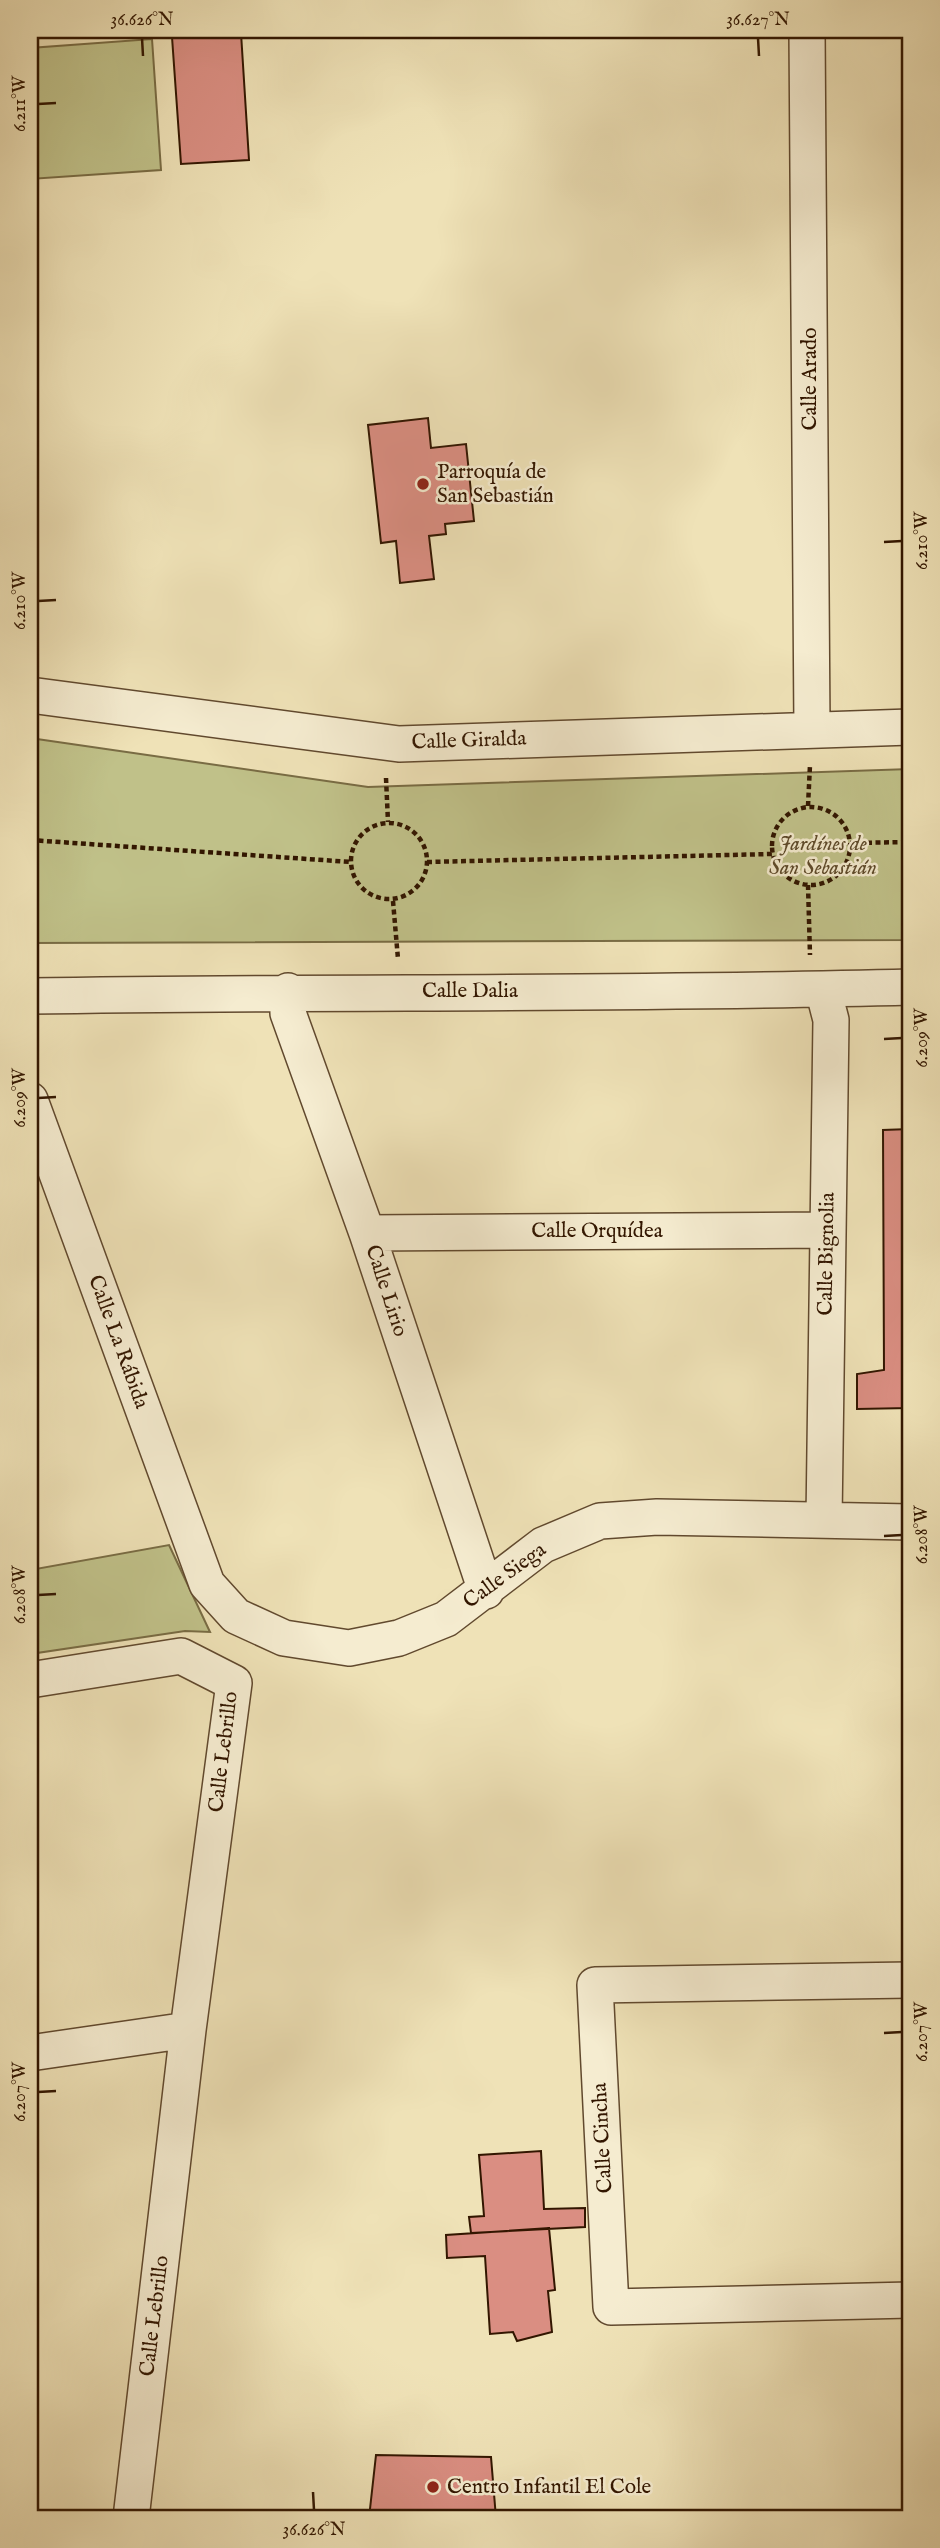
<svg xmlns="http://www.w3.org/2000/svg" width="940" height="2548" font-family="'IM FELL English',serif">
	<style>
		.green { fill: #c0c189; stroke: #796c44; stroke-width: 2 }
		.building { fill: #da8e82; stroke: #321600; stroke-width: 2 }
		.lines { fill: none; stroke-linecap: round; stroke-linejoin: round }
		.street-casing { stroke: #61492e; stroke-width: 38 }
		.path { stroke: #321600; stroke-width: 4.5; stroke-dasharray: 5 3.5; stroke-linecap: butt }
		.street { stroke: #f5ecd0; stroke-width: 35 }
		.ticks { fill: none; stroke: #321600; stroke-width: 2.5 }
		.poi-dot { fill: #8f2418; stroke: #f5ecd0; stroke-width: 2.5 }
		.labels { text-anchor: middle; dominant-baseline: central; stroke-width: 5; stroke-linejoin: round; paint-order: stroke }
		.street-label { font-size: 21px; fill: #321600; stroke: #f5ecd0 }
		.poi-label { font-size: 21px; fill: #321600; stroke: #f5ecd0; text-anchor: start }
		.park-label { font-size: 21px; font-style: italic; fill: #5d4929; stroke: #f5ecd0 }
		.neatline { fill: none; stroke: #321600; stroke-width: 2.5 }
		.ticks-label { font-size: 18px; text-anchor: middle; fill: #321600 }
	</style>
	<rect width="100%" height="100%" fill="#efe2b7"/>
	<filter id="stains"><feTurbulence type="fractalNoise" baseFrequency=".00286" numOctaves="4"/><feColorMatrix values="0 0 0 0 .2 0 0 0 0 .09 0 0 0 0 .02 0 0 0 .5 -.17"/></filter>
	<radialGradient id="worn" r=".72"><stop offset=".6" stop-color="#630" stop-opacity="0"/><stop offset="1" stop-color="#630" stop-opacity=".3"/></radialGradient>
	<path class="green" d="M152,39L161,170L30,179V48Z
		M30,738L368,787L910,769V940L30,943Z
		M169,1545L210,1632L185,1631L30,1654V1570Z"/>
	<path class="building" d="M241,33L249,160L181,164L172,37Z
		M428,418L431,448L466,444L474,521L445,524L446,534L429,536L434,579L400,583L396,541L381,543L368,425Z
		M910,1129V1408L857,1409V1374L884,1370L883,1130Z
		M541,2151L544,2209L585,2208V2227L471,2233L469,2217L484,2216L479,2155Z
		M549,2228L555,2290L548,2291L552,2332L517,2341L513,2332L490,2334L485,2256L447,2258L446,2235Z
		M376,2455L491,2457L496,2518H369Z"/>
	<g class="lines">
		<g class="street-casing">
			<path id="street" d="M807,30L812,729
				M30,695L399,744L910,727
				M823,989L831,1020L824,1520
				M288,991V1013L367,1233L486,1591
				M30,996C323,991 617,995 910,987
				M30,1100L207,1584L236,1616L284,1638L349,1648L399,1638L446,1619L543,1545L600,1521L657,1517L910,1522
				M367,1233L827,1230
				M30,1680L181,1656L234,1683L188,2030L131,2518
				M910,1980L595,1985L611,2307L910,2300
				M30,2053L188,2030"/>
		</g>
		<path class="path" d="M386,778L388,822
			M808,806L810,765
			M772 846a39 39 0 1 1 78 0a39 39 0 1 1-78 0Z
			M351 861a38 38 0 1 1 76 0a38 38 0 1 1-76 0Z
			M30,840L351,862
			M850,843L910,842
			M427,862L772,854
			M808,885L810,955
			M393,901L398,959"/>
		<use href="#street" class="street"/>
	</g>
	<path class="ticks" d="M142,38L143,56M758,38L759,56M38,104L56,103M884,542L902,541M38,601L56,600M884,1039L902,1038M38,1098L56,1097M884,1536L902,1535M38,1595L56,1594M884,2033L902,2032M38,2092L56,2091M313,2492L314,2510"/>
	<g class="poi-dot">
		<circle cx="423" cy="484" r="7"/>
		<circle cx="433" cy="2487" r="7"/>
	</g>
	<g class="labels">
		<g class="street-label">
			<text transform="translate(810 379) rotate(-90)">Calle Arado</text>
			<text transform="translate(469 741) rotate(-2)">Calle Giralda</text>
			<text x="470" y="991">Calle Dalia</text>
			<text x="597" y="1231">Calle Orquídea</text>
			<text transform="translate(827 1254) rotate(-89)">Calle Bignolia</text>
			<text transform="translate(386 1291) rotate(72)">Calle Lirio</text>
			<text transform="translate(118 1342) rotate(70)">Calle La Rábida</text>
			<text transform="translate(505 1576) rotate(-36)">Calle Siega</text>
			<text transform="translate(224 1752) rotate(-83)">Calle Lebrillo</text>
			<text transform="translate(603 2138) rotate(-93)">Calle Cincha</text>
			<text transform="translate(155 2316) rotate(-83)">Calle Lebrillo</text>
		</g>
		<g class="poi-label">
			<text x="437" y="472">Parroquía de<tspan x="437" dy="24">San Sebastián</tspan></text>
			<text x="447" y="2487">Centro Infantil El Cole</text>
		</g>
		<g class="park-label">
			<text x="823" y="844">Jardínes de<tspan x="823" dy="24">San Sebastián</tspan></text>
		</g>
	</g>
	<rect width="940" height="2548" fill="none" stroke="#efe2b7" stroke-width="77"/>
	<rect x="38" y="38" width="864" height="2472" class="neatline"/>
	<g class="ticks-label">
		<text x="142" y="25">36.626°N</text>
		<text x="758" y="25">36.627°N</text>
		<text transform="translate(19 104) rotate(-90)" y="6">6.211°W</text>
		<text transform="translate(921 541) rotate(-90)" y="6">6.210°W</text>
		<text transform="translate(19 601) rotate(-90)" y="6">6.210°W</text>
		<text transform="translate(921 1038) rotate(-90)" y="6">6.209°W</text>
		<text transform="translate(19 1098) rotate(-90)" y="6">6.209°W</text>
		<text transform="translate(921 1535) rotate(-90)" y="6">6.208°W</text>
		<text transform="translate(19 1595) rotate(-90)" y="6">6.208°W</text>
		<text transform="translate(921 2032) rotate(-90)" y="6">6.207°W</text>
		<text transform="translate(19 2092) rotate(-90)" y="6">6.207°W</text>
		<text x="314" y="2535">36.626°N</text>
	</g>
	<rect width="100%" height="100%" filter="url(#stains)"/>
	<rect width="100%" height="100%" fill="url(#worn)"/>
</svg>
